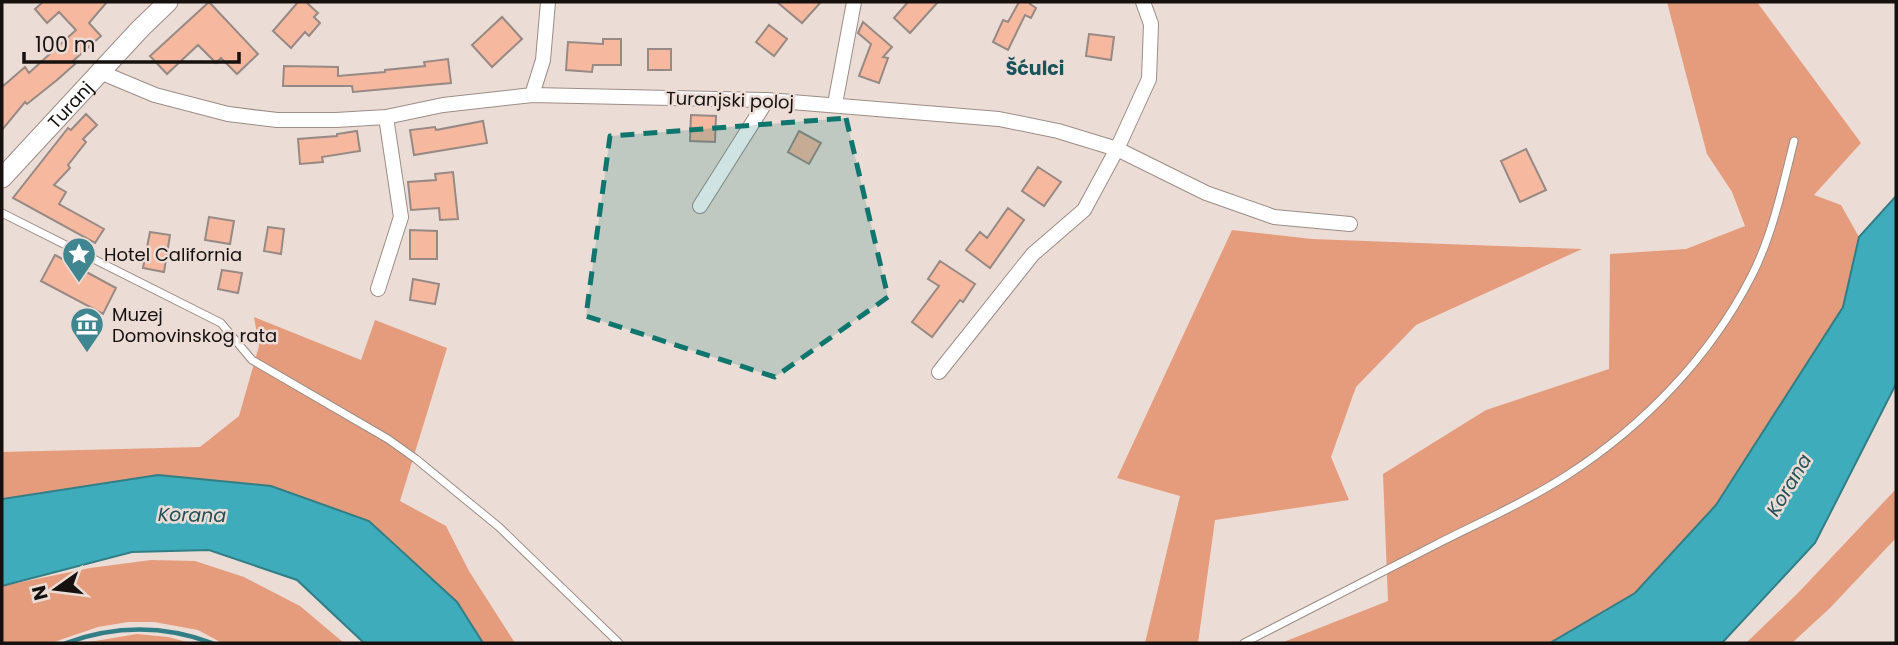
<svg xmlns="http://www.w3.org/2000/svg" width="1898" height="645" font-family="Poppins,sans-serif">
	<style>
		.green { fill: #e59c7c }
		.water { fill: #3eacba; stroke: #327e86; stroke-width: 2 }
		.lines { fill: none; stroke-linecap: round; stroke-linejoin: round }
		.stream { stroke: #327e86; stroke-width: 4.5 }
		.building { fill: #f6b99f; stroke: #978984; stroke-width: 2 }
		.service-casing { stroke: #9b8d87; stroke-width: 9 }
		.minor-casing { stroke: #9b8d87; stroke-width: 16 }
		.secondary-casing { stroke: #9b8d87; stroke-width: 21 }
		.service { stroke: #fff; stroke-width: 7 }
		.minor { stroke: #fff; stroke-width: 14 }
		.secondary { stroke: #fff; stroke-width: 19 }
		.marked { fill: #0f766e; fill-opacity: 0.2; stroke: #0f766e; stroke-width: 5; stroke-dasharray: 14 9; stroke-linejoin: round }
		.labels { text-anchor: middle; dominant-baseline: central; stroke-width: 5; stroke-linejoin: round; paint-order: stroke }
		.street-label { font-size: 18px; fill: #16110e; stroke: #ecdcd6 }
		.poi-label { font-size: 18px; fill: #16110e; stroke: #ecdcd6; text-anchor: start }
		.neighbourhood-label { font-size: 19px; font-weight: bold; fill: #19535b; stroke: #ecdcd6 }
		.water-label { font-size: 19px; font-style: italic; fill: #225157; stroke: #ecdcd6 }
	</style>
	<rect width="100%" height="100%" fill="#ecdcd6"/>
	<path class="green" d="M1667,2H1757L1861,143L1814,195L1841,205L1859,237L1843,307L1716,505L1635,593L1550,643H1281L1388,601L1383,474L1486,410L1609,369L1610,254L1686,249L1745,226L1732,192L1707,154Z
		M1232,230L1312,239L1582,249L1416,325L1356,387L1331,457L1349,500L1215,520L1198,643H1145L1180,496L1117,478Z
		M254,317L361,360L375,320L447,348L400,501L446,526L469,571L515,643H483L457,602L369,521L271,486L158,475L2,499V452L200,447L239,416L259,346Z
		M1896,489V538L1830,608L1792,643H1746L1798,593Z
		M151,560L195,561L244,577L300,606L344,643H222L198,630L154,622H128L98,627L51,643H2V586L90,568Z
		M137,634L168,637L191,643H83Z"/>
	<path class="water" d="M1896,196V384L1815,543L1722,643H1550L1635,593L1716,505L1843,307L1859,237Z
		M158,475L271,486L369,521L457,602L483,643H364L297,580L209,550L132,552L2,586V499Z"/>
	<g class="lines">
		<path class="stream" d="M66,643C115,625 164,625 212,643"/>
	</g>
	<path class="building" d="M43,2H107L89,23L101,36L73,61L75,64L57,80L27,104L25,102L2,130V87L25,67L29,73L76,30L59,12L47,23L35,9Z
		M209,2L258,54L237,74L221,58L216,63L198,45L167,74L150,56Z
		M298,2H306L318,13L314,17L320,23L309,36L305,32L291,48L273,31Z
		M777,2H821L802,23Z
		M908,2H938L910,33L894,18Z
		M1019,2H1031L1030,4L1036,8L1031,18L1025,15L1008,50L993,42L1003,20L1008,22Z
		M502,17L522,39L492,67L472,45Z
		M863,22L892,47L883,57L888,58L879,83L859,76L871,44L858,33Z
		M769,25L787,39L774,56L756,42Z
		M1089,34L1114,37L1111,60L1086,56Z
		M603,39H621V65H593L592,72L566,70L568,42L603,44Z
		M648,49H671V70H648Z
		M448,59L451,83L353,92L352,86H283L284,66L338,67V76L385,72V70L425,66L424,62Z
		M86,114L97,125L83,139L86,142L68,165L70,168L54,185L66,192L59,204L104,229L95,243L13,198L68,128L71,130Z
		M691,115L716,116L715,142L690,141Z
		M483,121L487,143L414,155L410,130L435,127L436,130Z
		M357,131L360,151L322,157L323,162L300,164L298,139L337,136V134Z
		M799,131L821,143L809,164L788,152Z
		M1526,149L1546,190L1520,202L1501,161Z
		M1038,167L1061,182L1044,206L1022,191Z
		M453,172L458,219L440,220L439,208L411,210L408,182L436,180L435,174Z
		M1008,208L1024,220L990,268L966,250L980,232L987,238Z
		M209,217L234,221L230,244L205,240Z
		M268,227L284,229L281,254L264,251Z
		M410,230L437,231V259H410Z
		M150,232L170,235L164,272L143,268Z
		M55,255L116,288L103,314L41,281Z
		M940,261L975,284L963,302L960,300L932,337L912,322L939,286L928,279Z
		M222,270L242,273L238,293L218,289Z
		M413,279L439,284L435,304L410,300Z"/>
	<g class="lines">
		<g class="service-casing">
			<path id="service" d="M2,213L221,323L252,360L388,439L416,459L499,527L619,643
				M1244,643C1307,611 1370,579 1433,546C1478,523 1526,502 1569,474C1644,425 1710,357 1751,277C1772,237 1783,185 1794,141"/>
		</g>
		<g class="minor-casing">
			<path id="minor" d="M100,72L155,95L228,114L277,120H336L386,117L443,105L532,95L767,100L999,119L1058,131L1117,149L1206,193L1274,217L1350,224
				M532,95L543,60L548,2
				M835,104L854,2
				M700,206L767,100
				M378,289L401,217L386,117
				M939,372L1033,254L1084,210L1117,149L1149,79L1151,24L1143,2"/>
		</g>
		<g class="secondary-casing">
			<g id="secondary">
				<path id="s1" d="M2,178L140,29L168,2"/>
			</g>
		</g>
		<use href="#service" class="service"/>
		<use href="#minor" class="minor"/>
		<use href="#secondary" class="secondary"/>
	</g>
	<path class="marked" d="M846,118L888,297L775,377L586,316L610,136Z"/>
	<defs>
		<g id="sight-pin" transform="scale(1.75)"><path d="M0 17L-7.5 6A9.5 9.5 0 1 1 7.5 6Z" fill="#408690" stroke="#ecdcd6"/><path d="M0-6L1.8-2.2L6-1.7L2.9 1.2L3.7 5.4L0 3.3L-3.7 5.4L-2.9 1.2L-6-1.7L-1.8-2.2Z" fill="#fff"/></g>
		<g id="museum-pin" transform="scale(1.75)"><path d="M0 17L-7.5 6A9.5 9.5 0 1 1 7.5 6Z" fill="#408690" stroke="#ecdcd6"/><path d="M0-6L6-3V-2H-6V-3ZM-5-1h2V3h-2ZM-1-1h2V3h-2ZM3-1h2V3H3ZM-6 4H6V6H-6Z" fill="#fff"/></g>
	</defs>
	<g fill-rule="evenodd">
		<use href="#sight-pin" x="79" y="254"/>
		<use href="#museum-pin" x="87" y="324"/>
	</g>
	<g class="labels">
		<g class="street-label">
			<text transform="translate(730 100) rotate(2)">Turanjski poloj</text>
			<text stroke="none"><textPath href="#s1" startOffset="100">Turanj</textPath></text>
		</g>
		<g class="poi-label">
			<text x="104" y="254">Hotel California</text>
			<text x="112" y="314">Muzej<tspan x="112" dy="21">Domovinskog rata</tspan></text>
		</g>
		<g class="neighbourhood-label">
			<text x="1035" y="68">Šćulci</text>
		</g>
		<g class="water-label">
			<text transform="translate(1789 485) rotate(-59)">Korana</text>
			<text transform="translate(192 515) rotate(1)">Korana</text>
		</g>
	</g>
	<rect width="1898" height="645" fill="none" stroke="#16110e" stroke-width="7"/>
	<g transform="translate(56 589) rotate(256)" stroke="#ecdcd6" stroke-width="5" paint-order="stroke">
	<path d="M0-5L12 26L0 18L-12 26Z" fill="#16110e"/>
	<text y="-10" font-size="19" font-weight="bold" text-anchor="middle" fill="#16110e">N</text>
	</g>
	<path d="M24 52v10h215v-10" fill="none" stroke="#16110e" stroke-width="3.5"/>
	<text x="35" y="52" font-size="21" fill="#16110e" stroke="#ecdcd6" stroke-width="5" paint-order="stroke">100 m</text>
</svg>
